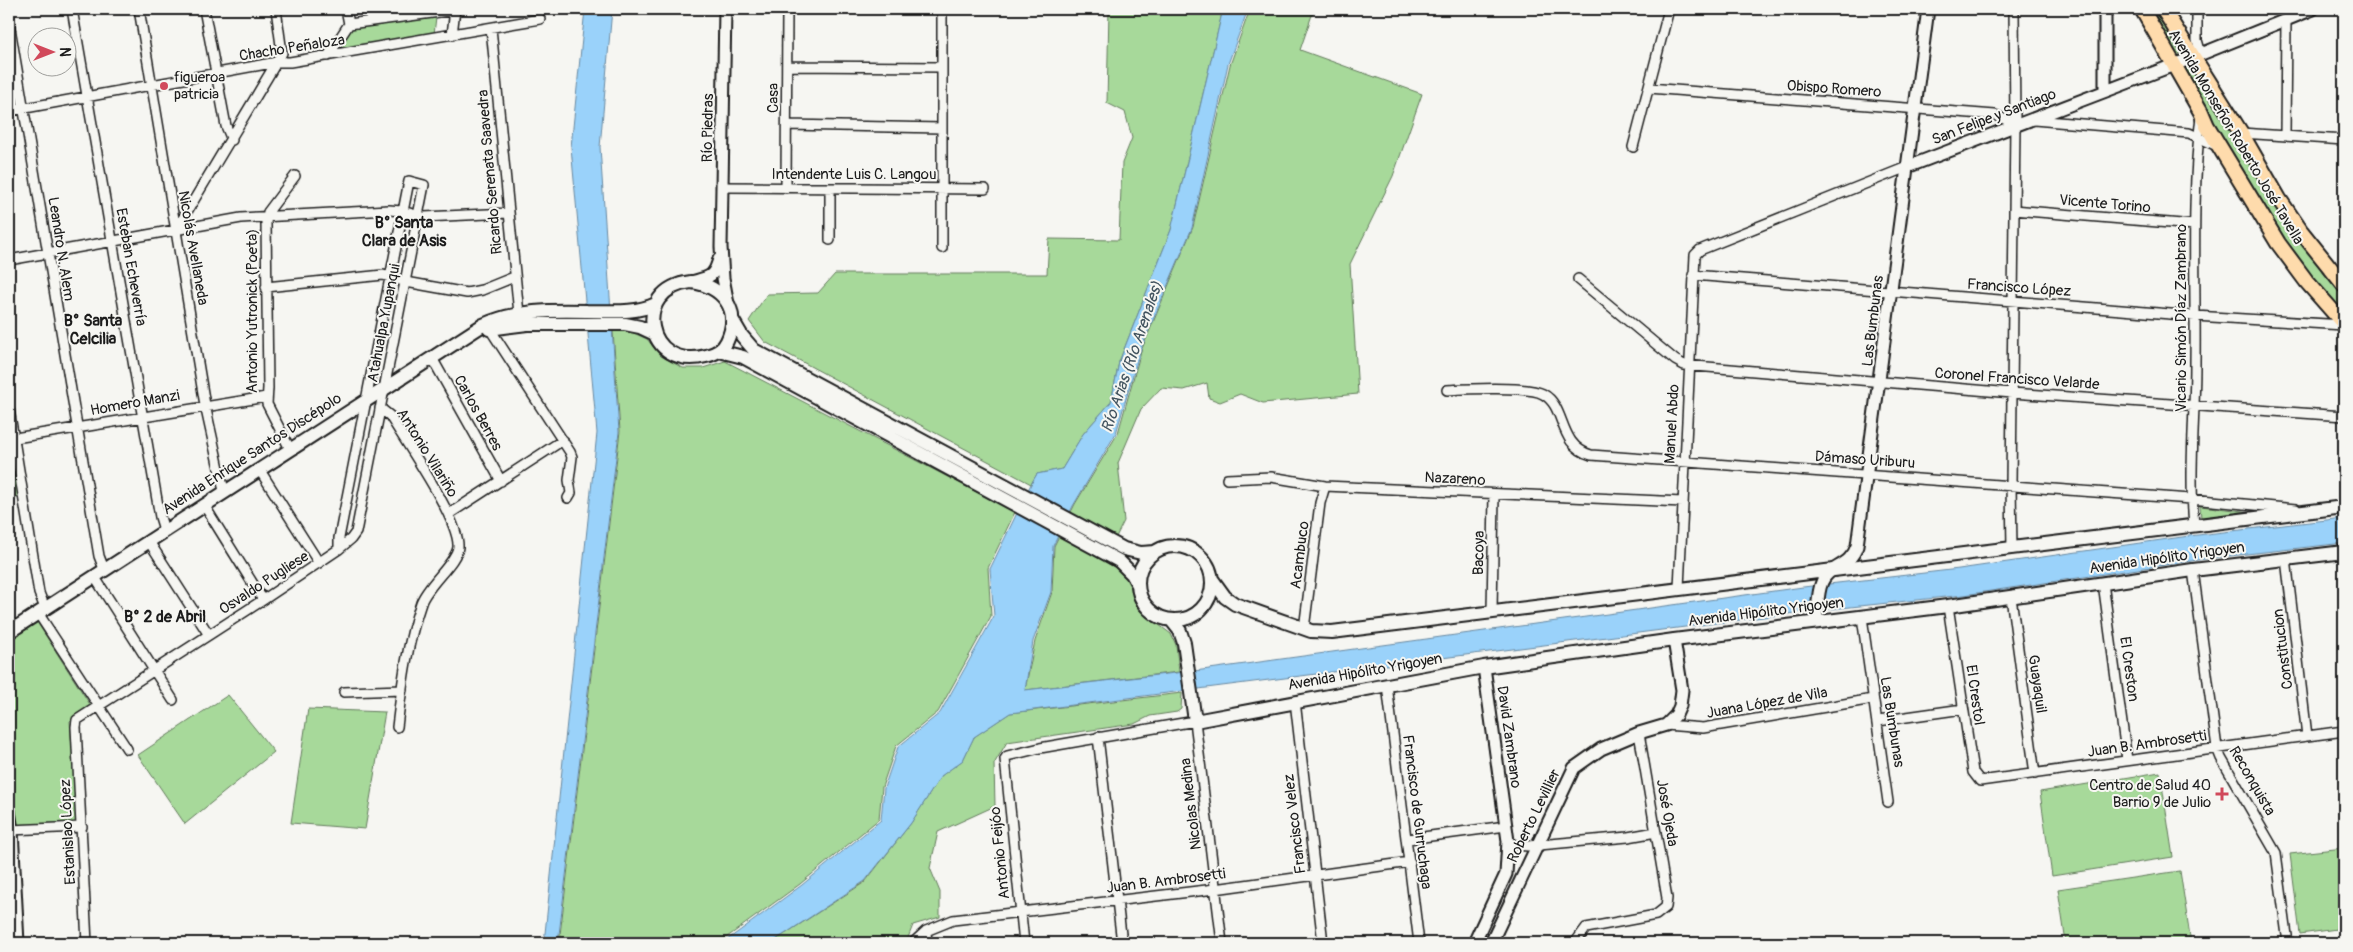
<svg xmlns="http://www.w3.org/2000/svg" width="2353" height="952" font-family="Pangolin,sans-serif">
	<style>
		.green { fill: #a7d99a; stroke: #627a5b }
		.water { fill: #9ad2fa; stroke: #6889a1 }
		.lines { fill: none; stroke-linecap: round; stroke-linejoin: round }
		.minor-casing { stroke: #1c1c1c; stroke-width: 12 }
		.tertiary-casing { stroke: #1c1c1c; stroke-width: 15 }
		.secondary-casing { stroke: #1c1c1c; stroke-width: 16 }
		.trunk-casing { stroke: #1c1c1c; stroke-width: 18 }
		.minor { stroke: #f6f6f2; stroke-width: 9 }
		.tertiary { stroke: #f6f6f2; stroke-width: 11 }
		.secondary { stroke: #f6f6f2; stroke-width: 12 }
		.trunk { stroke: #fedbac; stroke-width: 14 }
		.poi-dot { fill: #d1495b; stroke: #f6f6f2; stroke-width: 2 }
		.labels { text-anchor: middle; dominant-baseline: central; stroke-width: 4; stroke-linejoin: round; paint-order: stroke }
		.street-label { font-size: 15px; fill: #1c1c1c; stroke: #f6f6f2 }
		.poi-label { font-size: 15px; fill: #1c1c1c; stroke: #f6f6f2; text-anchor: start }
		.neighbourhood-label { font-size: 16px; font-weight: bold; fill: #1c1c1c; stroke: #f6f6f2 }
		.water-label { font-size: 16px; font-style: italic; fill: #42535f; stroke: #f6f6f2 }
	</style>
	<rect width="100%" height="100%" fill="#f6f6f2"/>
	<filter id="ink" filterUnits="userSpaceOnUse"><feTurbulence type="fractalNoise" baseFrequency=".02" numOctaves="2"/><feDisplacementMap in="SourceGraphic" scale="10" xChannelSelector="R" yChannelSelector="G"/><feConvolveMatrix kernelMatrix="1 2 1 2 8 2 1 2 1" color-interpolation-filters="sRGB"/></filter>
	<g filter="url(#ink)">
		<path class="green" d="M1109,9H1223L1171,230L1119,362L1111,402L1083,434L1062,469L1037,474L1031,484L765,342L749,321L767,294L818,293L835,274H1047L1049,239L1119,240L1122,163L1132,138L1125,112L1107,103Z
			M1250,9H1314L1300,50L1422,94L1393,176L1350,264L1358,394L1263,403L1240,394L1220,402L1209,398L1207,383L1184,390L1161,388L1141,409L1118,463L1124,521L1104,561L1122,572L1128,578L1138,609L1171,634L1176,645L1179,672L1025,690L1035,641L1052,592L1054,546L1075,504L1118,433L1141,351L1193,227L1230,65Z
			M2150,9H2158L2183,52L2181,54H2176Z
			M436,17L434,34L343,49L340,47L349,31L355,26Z
			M2189,61L2292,229L2344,293V315L2293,255L2182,72V65Z
			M627,330L647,339L661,356L683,368H703L725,361L1015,512L988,568L991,616L938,712L896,746L882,787L879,819L800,884L719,943H559L620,431L613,331Z
			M9,444H11L20,496L9,498Z
			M2200,506L2261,513L2201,518Z
			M35,619L91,706L70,721L78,823L16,826L9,789V636Z
			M1182,693L1181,709L1177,712L1150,716L1134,724L1007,742L994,764L995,806L938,832L930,868L940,892V917L913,925L906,943H771L865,882L911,823L941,776L963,760L974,737L1010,713Z
			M228,695L274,752L185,824L138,755Z
			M308,709L385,712L365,829L291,823Z
			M2160,772L2173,857L2052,876L2040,792Z
			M2344,848V928L2300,934L2290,854Z
			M2180,871L2191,943H2066L2058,889Z"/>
		<path class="water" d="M585,9H612L600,147L619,432L558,943H544L597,433L571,147Z
			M1223,9H1248L1228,64L1192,228L1140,351L1116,433L1073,506L1053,546L1051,592L1033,641L1025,690L1202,670L1803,587L1959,569L2189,536L2344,518V543L2211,558L1964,595L1803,612L1010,713L974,737L963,760L941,776L911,823L865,881L771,943H723L802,885L881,820L884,788L898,747L940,713L994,616L990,569L1031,484L1037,474L1062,469L1083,434L1111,402L1119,362L1171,230Z"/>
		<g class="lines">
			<g class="minor-casing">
				<path id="minor" d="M72,9L160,517L164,530
					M139,9L205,405L224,491
					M204,9L226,126L232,140
					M942,9V248
					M2197,9V40L2201,54
					M9,22L99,556L104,569
					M349,24L455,10
					M491,28L519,314
					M452,35L455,9
					M328,56L349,24L346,9
					M787,66L941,67
					M1649,88L1995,115L2015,124
					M9,111L277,62H290L540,19
					M2034,120L2189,133L2217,146
					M787,125L942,128
					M2241,133L2344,140
					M2285,136L2286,19
					M1633,147L1669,9
					M723,187L985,189
					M786,188L787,9
					M2014,210L2194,225
					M176,230L282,53L276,9
					M830,240V188
					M9,260L241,218L389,210L402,211L424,217L509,213
					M1693,275L2195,316L2344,325
					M1578,279L1675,360L1684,365L2012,393L2344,416
					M266,287L383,275L406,282L467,293L482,290L514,277
					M490,329L570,452L572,457L569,480L571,493L568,498
					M432,358L501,481
					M1447,390C1465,389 1529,386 1543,394C1567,407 1557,445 1591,455L2191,499L2296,509
					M380,408L390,416C406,443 460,520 458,547C457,562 427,585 421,603C407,643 402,685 397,727
					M9,409L39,593L45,608
					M9,439L266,397
					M290,449L267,404L268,388L266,222L268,212L295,176
					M259,469L319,563
					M1227,479L1271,477L1325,486L1683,502
					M204,505L263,600
					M449,514L563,440
					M2194,525C2189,471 2195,416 2195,362C2196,280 2191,197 2201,116
					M148,540L209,635
					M2012,549L2011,485L2015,124L2014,9
					M2286,559L2307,736
					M2193,570L2217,748L2221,758L2276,853L2288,943
					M94,576L173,700
					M2103,583L2127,760
					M1679,588L1695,255L1700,250L1907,167
					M2011,597L2035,774
					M1948,606L1973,772L1980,781L2344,731
					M1492,611L1494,495
					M38,613L127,749
					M1862,617L1888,802
					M1304,629L1320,503L1325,486
					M1387,685L1419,943
					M344,692L402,690
					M1295,701L1323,943
					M1878,721L1963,709
					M1666,725L1703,728L1873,699
					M1098,737L1122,943
					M9,830L82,827
					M1408,839L1506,826
					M1508,841L1513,845L1528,846L1628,837L1656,832
					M926,931L927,943
					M87,943L76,727L77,720L263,600L339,549L351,539L356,532L424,185L409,181L339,538V549
					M913,943L926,931L953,920L1215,889L1410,862
					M1024,943L1005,759L1007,756L1040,748L1195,721L1222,943
					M1575,943L1586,928L1656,915L1666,907L1667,898L1639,733"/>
			</g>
			<g class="tertiary-casing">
				<path id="tertiary" d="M725,9L721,247L723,278L728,304
					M2105,9V91
					M1907,167L2174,65L2313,9
					M691,282C709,277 714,278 719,259
					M1816,621C1818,609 1817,593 1822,582C1829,565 1850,568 1857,546L1928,9
					M9,811L12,830L18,943
					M1474,943L1506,874L1508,841L1484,667
					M1491,943L1574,768L1601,749L1639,733L1666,725L1676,715L1680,706L1682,690L1674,640"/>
			</g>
			<g class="secondary-casing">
				<path id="secondary" d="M691,282C722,286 742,309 727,341C723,350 715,354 706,356C646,372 630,289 691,282Z
					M732,319L742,336L754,350L1124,549L1141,553L1155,552
					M489,329L527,324H625L640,327L655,334
					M719,351L743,357L1119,561L1132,574L1138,585
					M1138 583a37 37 0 1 1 74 0a37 37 0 1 1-74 0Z
					M1212,579L1225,597L1235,604L1311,631L1332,632L2344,507
					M1172,621L1180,631L1184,643L1195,721L1484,667L1674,640L1948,606L2193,570L2344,552
					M9,632L483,325C516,310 551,310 587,311C611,311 634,314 656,304"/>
			</g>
			<g class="trunk-casing">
				<path id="trunk" d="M2142,9L2201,112L2207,126L2278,243L2307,282L2344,324
					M2163,9L2241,133L2279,199L2300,230L2344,285"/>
			</g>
			<use href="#minor" class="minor"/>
			<use href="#tertiary" class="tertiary"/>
			<use href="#secondary" class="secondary"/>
			<use href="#trunk" class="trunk"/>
		</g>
	</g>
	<g class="poi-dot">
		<circle cx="164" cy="86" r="5"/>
		<path d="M2219.5 786.5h5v5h5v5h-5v5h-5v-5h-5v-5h5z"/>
	</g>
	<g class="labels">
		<g class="street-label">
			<text transform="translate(292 48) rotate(-9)">Chacho Peñaloza</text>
			<text transform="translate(1834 89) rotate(4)">Obispo Romero</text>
			<text transform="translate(773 98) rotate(-90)">Casa</text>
			<text transform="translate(1994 117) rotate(-21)">San Felipe y Santiago</text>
			<text transform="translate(708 128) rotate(-89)">Río Piedras</text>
			<text transform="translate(2236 137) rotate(59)">Avenida Monseñor Roberto José Tavella</text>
			<text transform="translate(490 172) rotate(-95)">Ricardo Serenata Saavedra</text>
			<text x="854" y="174">Intendente Luis C. Langou</text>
			<text transform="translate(2105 204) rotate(5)">Vicente Torino</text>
			<text transform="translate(193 248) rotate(80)">Nicolás Avellaneda</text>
			<text transform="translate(61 249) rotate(81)">Leandro N. Alem</text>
			<text transform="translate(131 267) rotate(80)">Esteban Echeverría</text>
			<text transform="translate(2019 288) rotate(4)">Francisco López</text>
			<text transform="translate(252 311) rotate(-90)">Antonio Yutronick (Poeta)</text>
			<text transform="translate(2181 318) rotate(-90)">Vicario Simón Díaz Zambrano</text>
			<text transform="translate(1873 321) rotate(-83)">Las Bumbunas</text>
			<text transform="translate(384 323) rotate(-79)">Atahualpa Yupanqui</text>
			<text transform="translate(2017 379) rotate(4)">Coronel Francisco Velarde</text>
			<text transform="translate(135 403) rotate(-10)">Homero Manzi</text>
			<text transform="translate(478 413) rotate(61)">Carlos Berres</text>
			<text transform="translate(1672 424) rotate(-87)">Manuel Abdo</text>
			<text transform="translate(427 453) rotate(58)">Antonio Vilariño</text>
			<text transform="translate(252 454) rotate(-33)">Avenida Enrique Santos Discépolo</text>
			<text transform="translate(1865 460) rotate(4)">Dámaso Uriburu</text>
			<text transform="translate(1455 479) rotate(3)">Nazareno</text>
			<text transform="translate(1479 553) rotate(-89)">Bacoya</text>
			<text transform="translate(1300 555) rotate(-83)">Acambuco</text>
			<text transform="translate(2167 558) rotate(-8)">Avenida Hipólito Yrigoyen</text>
			<text transform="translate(264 583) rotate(-33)">Osvaldo Pugliese</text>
			<text transform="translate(1766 612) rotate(-7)">Avenida Hipólito Yrigoyen</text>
			<text transform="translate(2283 649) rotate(-97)">Constitucion</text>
			<text transform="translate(2129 669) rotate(82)">El Creston</text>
			<text transform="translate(1365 672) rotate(-10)">Avenida Hipólito Yrigoyen</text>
			<text transform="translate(2037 684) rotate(82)">Guayaquil</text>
			<text transform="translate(1975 695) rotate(82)">El Crestol</text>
			<text transform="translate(1767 703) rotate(-10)">Juana López de Vila</text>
			<text transform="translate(1892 722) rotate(81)">Las Bumbunas</text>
			<text transform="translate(1509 737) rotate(82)">David Zambrano</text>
			<text transform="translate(2147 744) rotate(-8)">Juan B. Ambrosetti</text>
			<text transform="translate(2252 781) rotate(60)">Reconquista</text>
			<text transform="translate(1191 804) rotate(-97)">Nicolas Medina</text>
			<text transform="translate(1417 812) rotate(83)">Francisco de Gurruchaga</text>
			<text transform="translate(1667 813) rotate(80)">José Ojeda</text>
			<text transform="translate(1534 816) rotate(-64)">Roberto Levillier</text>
			<text transform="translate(1295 824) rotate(-97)">Francisco Velez</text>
			<text transform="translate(68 832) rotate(-93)">Estanislao López</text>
			<text transform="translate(1000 853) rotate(-96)">Antonio Feijóo</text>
			<text transform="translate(1166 881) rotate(-7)">Juan B. Ambrosetti</text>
		</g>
		<g class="poi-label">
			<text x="174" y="77">figueroa<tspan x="174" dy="17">patricia</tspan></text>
			<text x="2211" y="785" text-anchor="end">Centro de Salud 40<tspan x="2211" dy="17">Barrio 9 de Julio</tspan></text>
		</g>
		<g class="neighbourhood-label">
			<text x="404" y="223">B° Santa<tspan x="404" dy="18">Clara de Asis</tspan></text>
			<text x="93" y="321">B° Santa<tspan x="93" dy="18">Celcilia</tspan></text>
			<text x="165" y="617">B° 2 de Abril</text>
		</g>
		<g class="water-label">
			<text transform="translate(1132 357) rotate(-71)">Río Arias (Río Arenales)</text>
		</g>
	</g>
	<rect width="2353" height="952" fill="none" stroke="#f6f6f2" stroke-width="30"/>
	<rect x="15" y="15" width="2323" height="922" fill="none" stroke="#1c1c1c" stroke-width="2" filter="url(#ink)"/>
	<g transform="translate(52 52) rotate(90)"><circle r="24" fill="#f6f6f2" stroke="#9f9f9c"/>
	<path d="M0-4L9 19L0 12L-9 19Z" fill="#d1495b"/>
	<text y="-8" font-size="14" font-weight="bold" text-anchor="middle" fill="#1c1c1c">N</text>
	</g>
</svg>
